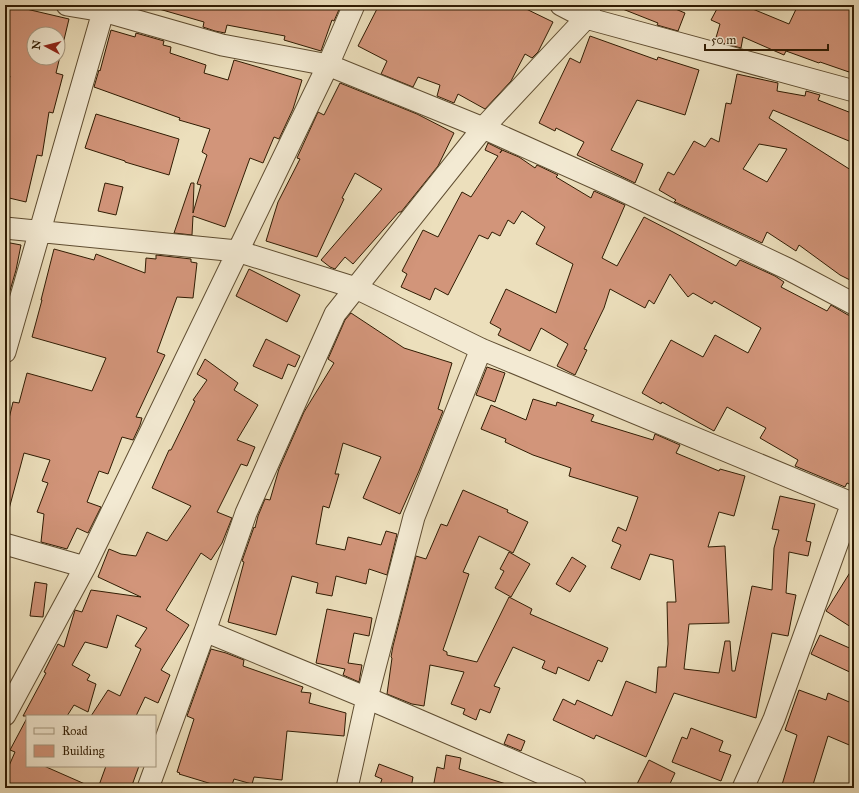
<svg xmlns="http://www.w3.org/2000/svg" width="859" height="793" font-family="'IM FELL Great Primer',serif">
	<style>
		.building { fill: #d2957a; stroke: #301c03; fill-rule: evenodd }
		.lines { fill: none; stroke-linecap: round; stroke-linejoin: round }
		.minor-casing { stroke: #5f4d31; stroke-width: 23 }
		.minor { stroke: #f3ead3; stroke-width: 21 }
	</style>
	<rect width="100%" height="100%" fill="#ecdfbc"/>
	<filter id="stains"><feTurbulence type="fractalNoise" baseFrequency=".005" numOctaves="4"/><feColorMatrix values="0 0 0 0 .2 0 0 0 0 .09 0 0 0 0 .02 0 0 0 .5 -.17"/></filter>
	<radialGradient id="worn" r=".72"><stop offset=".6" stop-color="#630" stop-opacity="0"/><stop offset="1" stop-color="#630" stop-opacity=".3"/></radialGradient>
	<path class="building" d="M5,5L22,7V8L69,19L56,73L63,75L53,113L49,112L42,156L37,155L26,202L5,197V95L10,76L5,75ZM34,34H58V58H34Z
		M160,5H341L334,21L332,20L321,51L284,40L285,36L227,25L225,33L215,31L203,27L204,22L159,9Z
		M379,5H518L553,22L538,52L532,58L525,54L511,81L485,109L458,94L454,103L437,96L440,85L418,77L413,87L381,74L387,61L358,46Z
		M615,5H666L685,13L678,31L657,25L658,23L615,6Z
		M719,5H743L789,24L798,5H841L854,9V59L849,72L820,62L819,63L786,51L784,55L743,37L741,48L715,41L720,24L711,20Z
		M111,30L135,37L136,33L164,41L163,45L171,47L170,53L206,65L204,73L228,80L234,60L302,80L293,109L279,139L274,137L263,163L250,158L225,227L193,216L192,235L174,233L191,183H194L193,213L201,185L197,184L207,155L202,152L210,129L179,120L180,118L94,87L99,70L100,71Z
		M590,36L657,60L658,57L699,70L685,115L637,100L611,150L643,164L635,183L577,155L584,142L556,128L555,131L539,123L570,58L580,63Z
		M737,74L778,83L777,91L805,96L806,91L820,95L818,100L854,114V143L773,110L769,118L854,172V282L840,275L799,245L796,251L767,232L762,243L677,203L674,202L676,200L659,190L668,172L674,175L694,141L705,147L711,138L719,142L726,103L731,104ZM759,144L787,149L767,182L743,169Z
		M340,83L417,114L454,133L438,166L401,212H399L353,264L345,257L335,269L330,267L321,260L382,189L355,173L342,198L344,199L317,257L266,241L278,202L300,159L297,158L318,112L324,115Z
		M96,114L179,139L169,175L125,162V161L85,148Z
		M488,143L502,150L500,153L502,150L519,157L535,168L537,165L558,175L556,177L591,198L594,191L625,205L602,258L617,266L644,217L673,232L736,266L740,260L775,276L784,282L781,287L827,311L831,305L848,315L854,316V486L847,483L845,487L795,466L798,460L760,438L766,428L727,407L714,431L662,402L661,404L642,393L671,340L703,357L715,335L748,353L761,328L714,301L712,304L693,293L688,297L670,274L654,304L649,300L645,308L610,289L604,308L584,349L587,350L575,375L557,366L568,344L541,328L530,351L498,335L501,329L490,323L506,289L556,313L573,264L536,244L545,227L522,211L514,224L508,220L500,236L492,232L488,239L479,235L448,295L435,288L430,300L401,287L407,274L402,271L423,230L438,237L462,192L471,197L498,156L485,150Z
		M105,183L123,187L116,215L98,211Z
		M5,242L21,245L16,270L9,294L5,293Z
		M54,249L94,260L96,254L145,273L146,258L156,259V255L191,259V262L197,263L193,298L177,297L157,352L165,355L136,417L142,418L140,425L133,440L122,437L108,474L99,471L87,502L101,507L88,533L77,528L67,549L41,542L44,514L37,512L48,483L42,481L50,460L24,453L9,509L5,508V435L13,402L19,403L27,373L92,391L106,358L32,337L42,300H41Z
		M249,269L300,295L287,322L236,296Z
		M351,313L404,348L452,363L438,409L443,411L419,471L400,514L363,498L381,457L343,443L335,474H339L329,508L323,506L316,544L345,550L348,537L381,545L386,531L397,534L387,575L369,569L366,584L336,576L332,596L316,593L318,583L292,576L276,635L228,622L244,562L242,561L254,527L255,528L258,516L265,499L270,500L279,469L304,412L334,363L328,359L345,320Z
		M266,339L300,356L295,367L288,364L282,379L253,366Z
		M205,359L238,383L234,390L258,405L237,440L255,447L247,466L241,464L217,512L232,518L222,543L211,560L201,553L166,610L189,625L161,670L170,675L158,703L145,697L136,716H91L108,690L120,696L141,649L135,646L147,628L117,615L107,648L85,642L72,665L90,675L87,680L96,684L88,712L74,705L67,716H23L46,673L44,672L58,644L64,647L75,610L82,612L91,590L141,597L98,577L109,549L121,554L136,556L147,532L167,541L191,506L152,488L169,450H171L195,401L193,400L207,380L197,374Z
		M487,367L505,373L495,402L476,395Z
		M533,399L556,406L557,402L594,415L591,421L653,440L655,434L680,445L676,453L719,471L720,469L745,476L734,516L719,512L708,547L725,546L729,623L689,624L684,669L719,673L725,641H730L732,671H735L752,586L772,590L774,548L779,530L772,529L780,496L815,504L806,541L811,542L808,556L789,552L786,593L796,595L788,636L772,633L756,718L674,693L646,757L596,735L594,739L553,720L563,699L575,705L577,700L612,716L626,681L656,693L658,667H666L668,644L667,602H676L673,560L650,554L640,580L611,568L621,545L612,541L618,527L626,531L638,497L569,476L571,468L533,455L505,442L506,439L481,429L491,405L526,420Z
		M463,490L508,510L507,512L528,522L513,553L479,536L463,572L469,574L443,650L447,652V655L477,662L509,597L532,609L530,614L608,648L602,662L598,660L589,681L558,667L556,674L542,668L545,661L513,647L494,686L500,688L490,713L480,709L476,720L463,714L465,709L451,704L464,672L430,665L424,706L412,704L387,694L392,658L391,657L393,646L416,556L426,559L441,524L447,526Z
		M509,552L530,564L511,597L495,588L504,571L500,569Z
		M572,557L586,566L570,592L556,584Z
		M854,566V629L826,611Z
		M35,582L47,584L43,617L30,616Z
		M327,609L372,618L369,636L354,633L348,663L362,665L359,682L343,675L345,669L316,663Z
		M820,635L854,650V674L811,654Z
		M211,649L226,653L244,660L243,666L303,687L301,692L311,693L309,703L346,713L344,736L287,731L282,780L254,777L252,784L234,779L231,788H225L179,774L180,773L177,772L194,719L187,716Z
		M799,690L826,700L828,693L854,704V747L828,736L812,788H781L797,735L785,730Z
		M27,718V766H44L94,788H16L5,783V775L15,752L10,750Z
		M691,728L723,741L719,751L731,755L721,781L672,762L682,737L687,739Z
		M508,734L525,741L521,751L504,744Z
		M446,755L461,758L459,769L509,785L508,788H433L437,767L444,769Z
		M649,760L675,773L668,788H635Z
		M379,764L413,777L411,788H379L382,779L375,776Z
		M106,766H139L131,788H98Z"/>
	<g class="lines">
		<g class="minor-casing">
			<path id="minor" d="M67,5L103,11L222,45L328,65L483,128L615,187L788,269L854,304
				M561,5L586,18L854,91
				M5,228L237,251L356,288L481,349L854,504
				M5,352L105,5
				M5,544L85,567
				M205,631L246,513L335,314L483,128L586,18L591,5
				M5,715L85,567L328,65L354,5
				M148,788L205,631L367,698L576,788
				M347,788L367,698L414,517L481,349
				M743,788L774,719L852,503"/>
		</g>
		<use href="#minor" class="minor"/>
	</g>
	<rect width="859" height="793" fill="none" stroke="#ecdfbc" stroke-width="20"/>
	<rect x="6" y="6" width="847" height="781" fill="none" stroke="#301c03" stroke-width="2"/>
	<rect x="10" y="10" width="839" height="773" fill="none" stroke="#301c03"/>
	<rect x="26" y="715" width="130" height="52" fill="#f3ead3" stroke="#a59880"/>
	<rect x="34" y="728" width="20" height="6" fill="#f3ead3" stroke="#a59880"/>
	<text x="62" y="735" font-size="12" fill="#301c03">Road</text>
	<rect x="34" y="745" width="20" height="12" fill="#d2957a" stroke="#a59880"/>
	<text x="62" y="755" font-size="12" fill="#301c03">Building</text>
	<g transform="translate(46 46) rotate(277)"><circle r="19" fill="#f3ead3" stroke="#a59880"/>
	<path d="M0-3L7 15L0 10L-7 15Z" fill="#8f2418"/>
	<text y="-6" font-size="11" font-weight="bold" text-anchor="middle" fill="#301c03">N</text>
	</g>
	<path d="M705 44v6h123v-6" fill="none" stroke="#301c03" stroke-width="2"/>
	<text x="711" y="44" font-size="12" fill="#301c03" stroke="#f3ead3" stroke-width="3" paint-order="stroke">50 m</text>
	<rect width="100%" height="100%" filter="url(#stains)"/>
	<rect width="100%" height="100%" fill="url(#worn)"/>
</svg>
